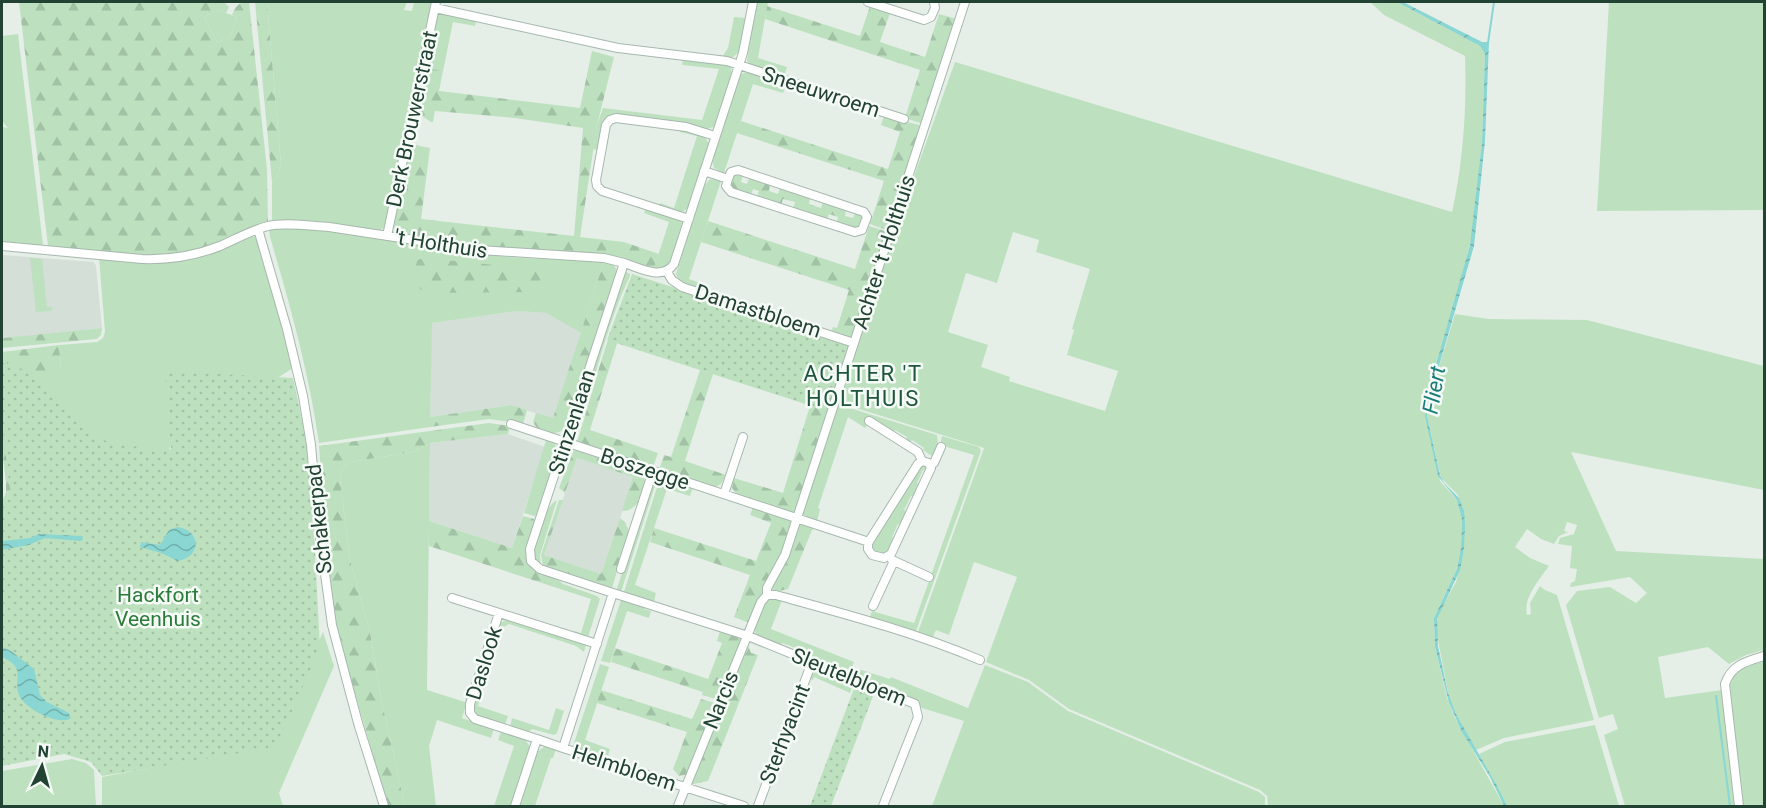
<svg xmlns="http://www.w3.org/2000/svg" width="1766" height="808" font-family="Roboto,sans-serif">
	<style>
		.built { fill: #d3dfd7 }
		.grass { fill: #bde1bf; fill-rule: evenodd }
		.forest { fill: url(#forest-firs) }
		.park { fill: url(#park-dots) }
		.water { fill: url(#water-waves) }
		.lines { fill: none; stroke-linecap: round; stroke-linejoin: round }
		.stream { stroke: #8ad6d2; stroke-width: 2 }
		.street-casing { stroke: #a7b8ae; stroke-width: 10 }
		.street { stroke: #fff; stroke-width: 8 }
		.labels { text-anchor: middle; dominant-baseline: central; stroke-width: 5; stroke-linejoin: round; paint-order: stroke }
		.street-label { font-size: 21px; fill: #224233; stroke: #f6fbf7 }
		.park-label { font-size: 21px; fill: #2a7c39; stroke: #f6fbf7 }
		.neighbourhood-label { font-size: 22px; letter-spacing: 1.5px; fill: #1d563c; stroke: #f6fbf7 }
		.water-label { font-size: 22px; font-style: italic; fill: #187c79; stroke: #f6fbf7 }
	</style>
	<defs>
		<pattern id="forest-firs" width="22" height="20" patternUnits="userSpaceOnUse" patternTransform="scale(1.5)"><rect width="22" height="20" fill="#bde1bf"/><path d="M5 1l3.5 6h-7zM16 11l3.5 6h-7z" fill="#a2c2a5"/></pattern>
		<pattern id="park-dots" width="8" height="8" patternUnits="userSpaceOnUse" patternTransform="scale(1.5)"><rect width="8" height="8" fill="#bde1bf"/><path d="M2 2h.1M6 6h.1" fill="none" stroke="#a2c2a5" stroke-width="1.8" stroke-linecap="round"/></pattern>
		<pattern id="water-waves" width="16" height="10" patternUnits="userSpaceOnUse" patternTransform="scale(1.5)"><rect width="16" height="10" fill="#8ad6d2"/><path d="M0 5q4-4 8 0t8 0" fill="none" stroke="#70afab"/></pattern>
	</defs>
	<rect width="100%" height="100%" fill="#e5efe8"/>
	<path class="built" d="M2,255L94,262L96,266L102,328L2,339Z
		M517,311L546,313L581,333L553,419L511,405L430,417L431,323Z
		M508,434L545,447L512,548L429,521L430,443Z
		M577,458L634,477L601,574L544,555Z"/>
	<path class="grass" d="M267,2H407L404,10L412,11L414,2H432L386,222L385,227L379,231L272,223V182L277,178L281,164Z
		M757,2H768L758,58L787,67L784,76L754,67L747,61Z
		M1370,2H1397L1480,46L1485,54L1482,142L1472,235L1456,300L1428,393L1425,408L1440,481L1457,500L1462,520L1461,548L1457,569L1434,618L1435,647L1447,698L1454,716L1504,806H1268L1267,796L1260,790L1069,709L1029,680L986,662L1017,577L974,562L949,635L936,630L933,637L918,632L984,448L840,403L888,249L955,62L1452,212C1463,164 1467,106 1465,56L1384,15ZM1013,232L1039,240L1036,252L1090,269L1072,329L1074,330L1067,355L1118,371L1105,411L1009,381L1010,377L981,367L988,345L948,332L966,273L997,283Z
		M1609,2H1764V210L1597,211Z
		M218,10L237,17L230,37L217,42L204,17Z
		M447,13L476,20L475,26L453,22L443,71L426,68L438,14Z
		M734,17L746,18L740,51L733,57H722L728,48Z
		M18,34L43,245L2,242V127L8,128L2,121V36Z
		M683,59L727,65L731,68L732,75L714,127L707,129L607,118L602,127L598,150L593,149L597,125L603,108L702,120L719,69L682,65Z
		M746,72L786,84L783,93L753,84L724,173L714,168L712,159L738,80L740,75Z
		M680,129L704,136L709,144L689,208L680,213L659,206L660,203L674,208L697,136L680,132Z
		M710,179L721,181L689,279L708,286L706,291L679,281L676,274L704,186Z
		M646,208L680,220L682,223L671,261L663,269L654,268L669,222L644,213Z
		M269,228C343,228 416,245 489,255C526,260 566,259 604,261L581,333L546,313L517,311L432,323L430,427L319,443C309,373 290,305 270,237Z
		M248,236L255,237L258,240L293,368L170,447L157,482L6,371L61,368L59,345L97,342L103,338L105,332L99,258Z
		M30,258L42,259L47,307H53L51,311L36,312Z
		M626,272L630,274V276C605,328 594,386 575,441L573,431L623,277Z
		M1455,314L1489,319L1587,320L1764,366V490L1571,452L1616,551L1764,559V650L1746,655L1729,664L1708,647L1658,657L1665,698L1722,690L1735,806H1625L1604,735L1618,729L1613,714L1599,718L1566,605L1577,591L1610,587L1636,603L1647,593L1630,577L1570,587L1571,583L1575,581L1577,569L1570,568L1572,546L1558,544L1560,538L1574,534L1577,525L1567,522L1564,531L1568,532L1559,536L1554,544L1541,539L1527,529L1515,547L1530,558L1549,566C1539,580 1523,598 1527,615L1531,614L1530,603L1540,586L1545,590L1557,595L1594,720L1504,738L1476,750L1456,714L1449,697L1436,630L1438,614L1456,582L1464,549V512L1458,495L1441,478L1427,416L1431,393Z
		M840,405L937,435L938,446L932,456L923,450L924,448L912,440L910,442L906,440L907,437L895,430L893,432L868,423L865,428L848,417L818,508L820,509L817,521L800,516L835,411Z
		M942,436L979,447L981,451L916,631L870,617L873,608L875,609V612L914,623L974,455L940,445Z
		M546,440L555,444L558,453L539,514L535,516L524,513Z
		M430,443L427,690L465,702L471,684H473L462,718L494,729L491,738L437,720L429,746L436,806H405L381,698L370,632L350,560L340,480L342,469L350,462L413,452Z
		M922,465H925L926,470H923L917,483L919,485L914,497L911,496L904,510L907,511L901,525L898,524L892,537L894,539L888,551L882,555L874,552L871,544Z
		M661,477L654,489L621,592L618,591L617,588L653,482Z
		M663,478L693,487L690,496L667,489L635,585L656,593L654,602L624,592L656,490Z
		M557,500L540,555L541,566L534,559C533,545 544,506 557,500Z
		M556,578L563,584L597,596L600,599L588,637L574,633V631L581,633L591,599L554,587Z
		M770,598L782,600L771,629L854,662L852,667L890,679L891,677L968,708L985,665L1028,682L1068,711L1259,792L1265,797V806H932L964,721L922,708L913,698L896,692V688L882,683L881,686L855,676L856,672L843,667L841,670L795,652L796,648L782,643L780,646L756,636C752,626 761,604 770,598Z
		M621,600L645,607L644,609L651,611L649,618L627,611L610,663L601,661Z
		M507,619L581,642L586,645L584,652L576,646L509,624L504,627L498,625Z
		M323,632L334,666L279,793L283,806H102V777L272,744Z
		M1764,659V806H1741L1730,685C1735,668 1750,664 1764,659Z
		M486,662L492,664L478,706L508,716L505,725L479,717L474,712L473,705Z
		M600,664L609,667L585,740L610,749L608,756L600,754L599,756L573,746Z
		M817,668L854,682L850,693L814,677L813,680L809,679L813,671Z
		M556,708L564,711L557,733L554,735L532,729L528,733L510,727L512,718L549,730Z
		M1595,725L1619,806H1507L1479,754L1505,742Z
		M501,731L525,739L530,747L511,806H494L514,746L498,740Z
		M545,746L556,749L553,758H551L535,806H519L537,752Z
		M72,759L86,763L94,770L96,806H2V771Z"/>
	<path class="forest" d="M19,2H224L229,7L226,13L218,10L204,17L217,42L230,37L237,17L232,15C236,6 238,2 249,2L267,169L268,223C240,235 211,249 181,254C140,262 89,251 48,246Z
		M255,2H267L281,164L277,178L272,182Z
		M767,6L860,36L870,6L890,13L880,42L925,57L939,14L957,19L923,124L905,118L920,70L765,19Z
		M592,51L614,57L597,125L580,237L624,242L659,254L654,268L603,254L504,250L395,232L393,227L410,144L430,148L421,219L574,236L583,128L515,118L435,111L433,122H431L417,113L426,68L443,71L439,91L580,108Z
		M884,116L923,126L889,231L870,224L884,181L737,133L741,121L888,169L900,132L881,125Z
		M737,174L743,175L741,182L747,184L749,178L770,185L769,191L778,194L780,188L810,198L809,204L821,208L823,202L846,209L845,216L853,218L856,212L861,215L862,218L860,227L855,229L837,223L838,217L829,214L827,220L793,209L795,202L783,199L781,205L757,197L759,191L753,189L751,195L732,189L730,185L733,175Z
		M708,221L855,269L869,226L888,232L853,340L831,332L833,327L837,328L849,290L701,242Z
		M424,258L544,270L551,275L550,286L543,292L427,293L420,289L416,266L417,260Z
		M604,261C611,263 617,265 617,274L567,427C557,437 539,434 533,422L536,413L553,418Z
		M618,313L619,337L590,430L658,453L653,467L577,442C591,399 601,355 618,313Z
		M102,328L101,335L97,339L2,348V339L4,338Z
		M59,345L61,368L59,376L45,382L36,381V435L2,541V501L6,493V482L2,449V352Z
		M851,345L796,515L738,496L732,488L734,478L783,493L810,406L815,403Z
		M700,370L713,374L685,461L726,475L721,484L715,487L659,470L664,455L671,457Z
		M511,405L527,410L523,424L489,419L430,427V417Z
		M489,423L510,426L508,434L430,443L413,452L350,462L342,469L340,480L350,560L370,632L381,698L405,806H388L337,632L330,595L319,446Z
		M574,450L639,470L643,473C649,487 639,512 622,511L633,477L577,458L565,493L559,488Z
		M559,500H563L544,555L601,574L620,518L625,522L629,531L612,588L543,566L541,555Z
		M753,507L795,521L783,555L758,600L749,623L734,617L750,575L650,542L654,528L756,561L771,523L750,515Z
		M523,516L534,519L536,522L530,565L538,572L556,578L554,587L429,546V521L512,548Z
		M799,522L814,527L813,530H812L788,589L775,592L770,587Z
		M720,631L741,638L742,642L720,698L716,699L702,695L703,692L611,662L615,648L708,679L722,643L717,641Z
		M747,643L751,653L758,655L708,781L689,785Z
		M601,690L692,719L701,699L715,703L716,706L689,774L679,776L673,769L687,732L597,703Z"/>
	<path class="park" d="M632,274L851,345L830,412L607,340Z
		M2,363L12,364L32,374L102,440L159,451L171,449L165,371L293,378L310,457L320,648L276,747L102,776L91,762L64,754L2,766V508L5,505L10,489L2,424Z
		M856,683L875,691L831,806H810Z"/>
	<path class="water" d="M1397,2H1403L1482,42H1489L1485,141L1474,246L1431,393L1427,416L1440,475L1444,483L1459,498L1464,511L1465,525L1464,549L1460,570L1437,619L1438,646L1448,693L1456,714L1496,784L1507,806H1504L1490,777L1462,732L1449,703L1435,647L1434,618L1457,569L1461,548L1462,520L1457,500L1438,476L1425,416L1428,393L1470,245L1482,142L1485,54L1480,46Z
		M178,527C202,531 201,557 178,561L161,553L140,547L141,542L160,545L169,530Z
		M39,534L82,536L83,539L81,541L45,538L29,545L2,550V541L30,538Z
		M2,647L11,651L34,669L40,695L47,702L69,713L70,719C56,725 27,709 20,697C11,681 29,669 2,657Z"/>
	<g class="lines">
		<path class="stream" d="M1488,43L1494,2
			M1716,696L1730,806"/>
		<g class="street-casing">
			<path id="street" d="M868,2L924,20L931,17L935,8L934,2
				M435,8L618,48L727,61L904,119
				M704,171L728,179L726,186L731,192L855,232L862,230L867,217L864,212L738,170L731,172L728,179
				M689,219L602,191L597,186L596,180L606,125L610,120L616,118L686,127L715,136
				M258,229L287,329L303,396L311,445L318,523L332,625L358,723L384,806
				M387,236L436,2
				M2,246L142,259C170,260 195,256 220,246C236,239 252,230 268,226C287,222 310,226 329,227L480,250L604,258L624,263
				M667,272L672,280L682,287L854,343
				M869,421L918,452L922,461L929,463L931,468L891,554L884,558L872,555L868,549V543L918,464L922,461
				M511,424L869,542
				M930,465L934,463L941,447
				M724,494L743,437
				M892,560L929,577
				M621,569L653,471
				M613,593L748,636L915,704L918,717L883,806
				M767,595V588L785,555L965,2
				M767,595H776C845,614 914,632 980,660
				M452,598L597,644
				M873,606L894,561
				M499,613L470,704V713L475,719L537,739
				M563,748L744,806
				M515,806L537,739L563,748L613,593L540,569L531,561L530,549L624,263C640,268 662,281 674,264L743,53L753,2
				M678,806L761,602L767,595
				M758,806L812,662
				M1739,806L1725,684C1731,665 1747,661 1764,656"/>
		</g>
		<use href="#street" class="street"/>
	</g>
	<g class="labels">
		<g class="street-label">
			<text transform="translate(821 92) rotate(18)">Sneeuwroem</text>
			<text transform="translate(412 119) rotate(-78)">Derk Brouwerstraat</text>
			<text transform="translate(441 244) rotate(9)">'t Holthuis</text>
			<text transform="translate(884 252) rotate(-72)">Achter 't Holthuis</text>
			<text transform="translate(758 311) rotate(18)">Damastbloem</text>
			<text transform="translate(572 422) rotate(-72)">Stinzenlaan</text>
			<text transform="translate(645 469) rotate(18)">Boszegge</text>
			<text transform="translate(319 519) rotate(-96)">Schakerpad</text>
			<text transform="translate(484 663) rotate(-73)">Daslook</text>
			<text transform="translate(849 677) rotate(22)">Sleutelbloem</text>
			<text transform="translate(721 700) rotate(-68)">Narcis</text>
			<text transform="translate(785 734) rotate(-69)">Sterhyacint</text>
			<text transform="translate(624 768) rotate(18)">Helmbloem</text>
		</g>
		<g class="park-label">
			<text x="158" y="595">Hackfort<tspan x="158" dy="24">Veenhuis</tspan></text>
		</g>
		<g class="neighbourhood-label">
			<text x="863" y="373">ACHTER 'T<tspan x="863" dy="25">HOLTHUIS</tspan></text>
		</g>
		<g class="water-label">
			<text transform="translate(1434 390) rotate(-80)">Fliert</text>
		</g>
	</g>
	<rect width="1766" height="808" fill="none" stroke="#224233" stroke-width="6"/>
	<g transform="translate(42 766) rotate(5)" stroke="#f6fbf7" stroke-width="4.5" paint-order="stroke">
	<path d="M0-4.5L10 22L0 15L-10 22Z" fill="#224233"/>
	<text y="-9" font-size="16" font-weight="bold" text-anchor="middle" fill="#224233">N</text>
	</g>
</svg>
